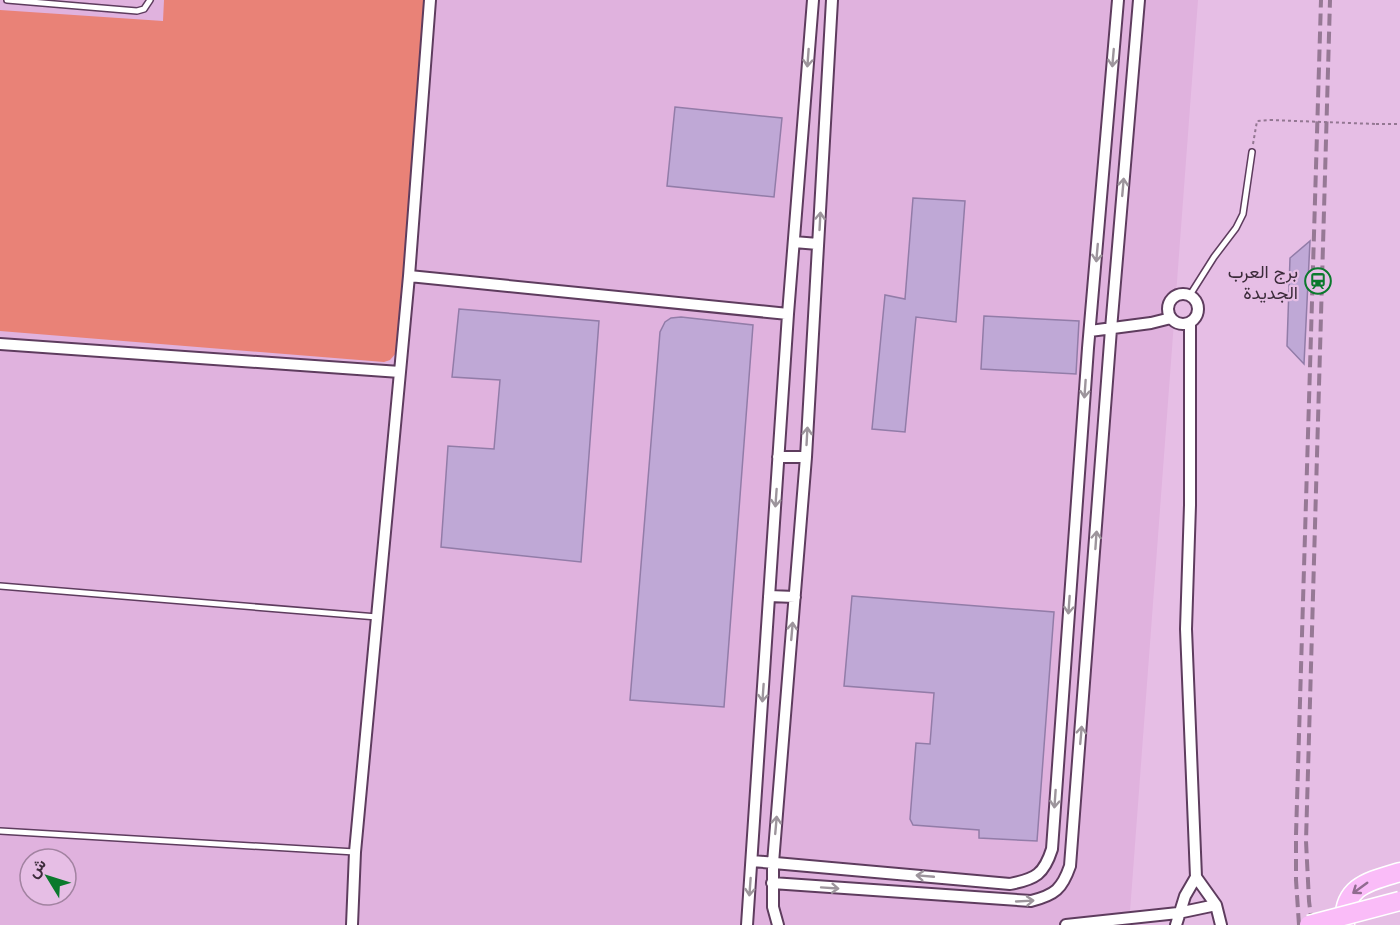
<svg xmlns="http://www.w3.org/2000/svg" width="1400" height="925" font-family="Quicksand,Vazirmatn,sans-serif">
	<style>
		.built { fill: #e0b2de; fill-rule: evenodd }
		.green { fill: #e98277 }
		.building { fill: #bfa8d6; stroke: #927ca8; stroke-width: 1.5 }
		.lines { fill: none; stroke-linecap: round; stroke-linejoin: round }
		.service-casing { stroke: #5e3c5e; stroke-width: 8 }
		.minor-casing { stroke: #5e3c5e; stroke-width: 14 }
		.trunk-casing { stroke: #fff; stroke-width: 21 }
		.path { stroke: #937792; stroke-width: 2; stroke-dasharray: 3 3; stroke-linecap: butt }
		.service { stroke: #fff; stroke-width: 5 }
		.minor { stroke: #fff; stroke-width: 10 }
		.trunk { stroke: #fabcf8; stroke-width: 18 }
		.rail { stroke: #967995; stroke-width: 4; stroke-dasharray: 12 6; stroke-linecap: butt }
		.trunk-bridge-casing { stroke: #fff; stroke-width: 21; stroke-linecap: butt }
		.path-bridge { stroke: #937792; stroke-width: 2; stroke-dasharray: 3 3; stroke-linecap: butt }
		.trunk-bridge { stroke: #fabcf8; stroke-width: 18 }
		.oneway { stroke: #9d959c }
		.oneway2 { stroke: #916c90 }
		.labels { text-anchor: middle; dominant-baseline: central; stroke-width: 4.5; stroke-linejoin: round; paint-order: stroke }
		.poi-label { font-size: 18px; fill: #3b2b3a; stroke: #e6bee5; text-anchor: end }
	</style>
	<rect width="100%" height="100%" fill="#e6bee5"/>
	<path class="built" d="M0,0H1198L1129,925H0ZM30,859H66V895H30Z"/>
	<path class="green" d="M164,0H426L397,352L390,360L384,362L0,331V10L163,21Z"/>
	<path class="building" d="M675,107L782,118L774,197L667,186Z
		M913,198L965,201L956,322L916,317L905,432L872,429L885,295L905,299Z
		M1310,241L1304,364L1287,346L1290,258Z
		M459,309L599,321L581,562L441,547L448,446L494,449L500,380L452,377Z
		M984,316L1079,321L1076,374L981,369Z
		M681,317L753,325L724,707L630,700L660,332L665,322L671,318Z
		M852,596L1054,612L1037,841L979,838V830L913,825L910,819L916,743L930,744L934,693L844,686Z"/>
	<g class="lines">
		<g class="service-casing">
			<path id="service" d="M7,0L137,11L144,9L150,0
				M1190,295L1214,257L1236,228L1243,214L1252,152
				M0,586L377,617
				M0,831L355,852"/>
		</g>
		<g class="minor-casing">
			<path id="minor" d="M794,242L818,244
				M409,276L788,314
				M1168 309a15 15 0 1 1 30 0a15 15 0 1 1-30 0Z
				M1190,323V505L1186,629L1196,877
				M1090,331L1151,323L1171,318
				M0,344L400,372
				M778,457H806
				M769,596L795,597
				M752,861L1010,884C1036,879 1044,874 1052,849L1088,348L1118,0
				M1196,877L1216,905L1221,925
				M772,883L1031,901C1055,895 1062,889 1070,866L1111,329L1139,0
				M352,925L355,852L409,276L430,0
				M747,925L788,314L813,0
				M778,925L773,907V863L806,457L832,0
				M1066,925L1178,913L1216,905
				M1176,925L1185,896L1196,877"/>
		</g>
		<g class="trunk-casing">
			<path id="trunk" d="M1345,925C1341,886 1370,881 1400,872"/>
		</g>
		<path class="path" d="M1376,124H1400
			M1253,144L1257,121L1270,120"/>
		<use href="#service" class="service"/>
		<use href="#minor" class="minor"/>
		<use href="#trunk" class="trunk"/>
		<path class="rail" d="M1299,925L1296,880V835L1321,0
			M1312,925L1309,901L1306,841L1330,0"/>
		<g class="trunk-bridge-casing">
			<path id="trunk-bridge" d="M1309,925L1400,901"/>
		</g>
		<path class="path-bridge" d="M1270,120L1376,124"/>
		<use href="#trunk-bridge" class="trunk-bridge"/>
	</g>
	<defs><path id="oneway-shaft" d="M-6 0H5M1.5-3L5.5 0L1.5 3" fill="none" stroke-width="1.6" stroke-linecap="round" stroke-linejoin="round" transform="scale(1.5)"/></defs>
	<g class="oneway">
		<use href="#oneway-shaft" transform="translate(808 58) rotate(94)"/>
		<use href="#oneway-shaft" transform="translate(1113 58) rotate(95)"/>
		<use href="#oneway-shaft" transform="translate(1123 187) rotate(-85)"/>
		<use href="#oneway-shaft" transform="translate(820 221) rotate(-87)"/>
		<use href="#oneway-shaft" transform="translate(1097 253) rotate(95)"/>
		<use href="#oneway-shaft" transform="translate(1085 389) rotate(94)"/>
		<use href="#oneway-shaft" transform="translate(807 436) rotate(-87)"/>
		<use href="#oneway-shaft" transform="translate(776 498) rotate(94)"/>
		<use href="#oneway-shaft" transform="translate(1096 540) rotate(-86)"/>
		<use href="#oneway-shaft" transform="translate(1069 605) rotate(94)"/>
		<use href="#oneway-shaft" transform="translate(792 631) rotate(-85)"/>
		<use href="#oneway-shaft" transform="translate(763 693) rotate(94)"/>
		<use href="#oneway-shaft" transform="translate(1081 735) rotate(-85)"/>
		<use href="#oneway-shaft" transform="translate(1055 799) rotate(94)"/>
		<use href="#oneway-shaft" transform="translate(776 825) rotate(-85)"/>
		<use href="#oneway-shaft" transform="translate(925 876) rotate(-175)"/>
		<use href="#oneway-shaft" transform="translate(750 887) rotate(94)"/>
		<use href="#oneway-shaft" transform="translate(830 888) rotate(4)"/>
		<use href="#oneway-shaft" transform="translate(1025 901) rotate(-3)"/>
	</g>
	<use class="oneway2" href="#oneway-shaft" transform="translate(1360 888) rotate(144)"/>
	<defs>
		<g id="station-ring" transform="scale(1.35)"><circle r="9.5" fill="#e6bee5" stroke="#0b792d" stroke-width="1.5"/><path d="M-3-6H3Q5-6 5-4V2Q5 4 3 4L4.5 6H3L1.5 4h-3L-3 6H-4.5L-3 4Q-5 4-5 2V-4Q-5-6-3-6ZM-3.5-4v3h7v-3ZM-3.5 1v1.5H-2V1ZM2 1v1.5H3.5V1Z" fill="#0b792d"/></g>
	</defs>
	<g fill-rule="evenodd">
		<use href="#station-ring" x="1318" y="281"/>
	</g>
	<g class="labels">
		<g class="poi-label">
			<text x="1298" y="271">برج العرب<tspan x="1298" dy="21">الجديدة</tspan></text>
		</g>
	</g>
	<g transform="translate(48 877) rotate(308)"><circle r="28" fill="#e6bee5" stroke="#a283a1" stroke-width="1.5"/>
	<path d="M0-4.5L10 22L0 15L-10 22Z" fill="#0b792d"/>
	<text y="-9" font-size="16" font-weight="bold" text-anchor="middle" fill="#3b2b3a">ش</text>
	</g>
</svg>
